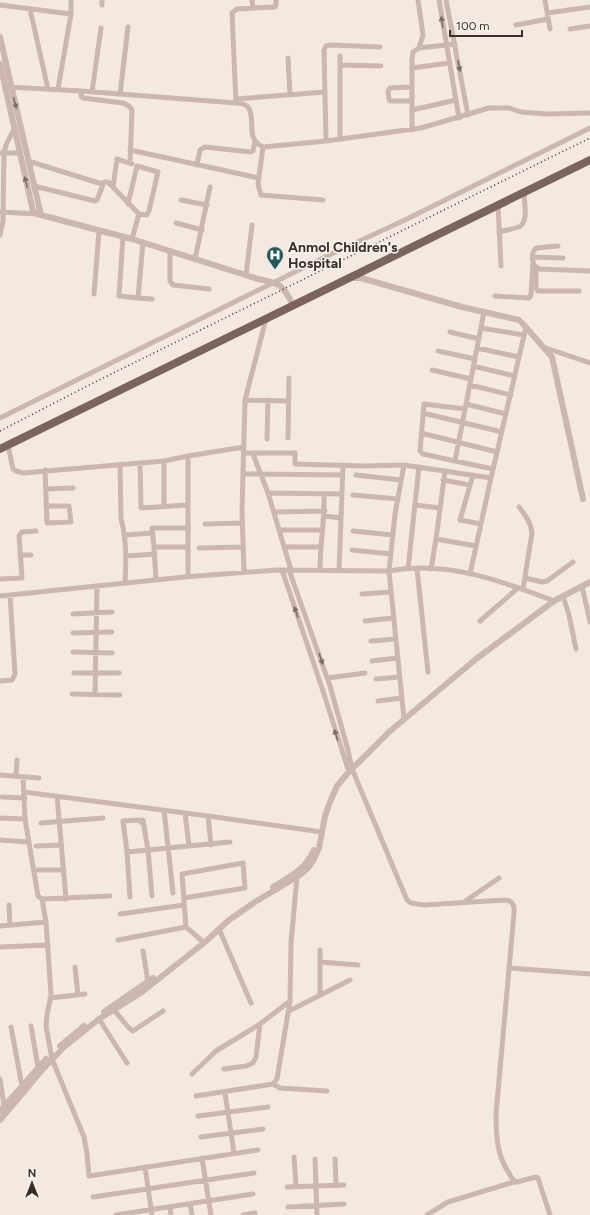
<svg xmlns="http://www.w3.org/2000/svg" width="590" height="1215" font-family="Figtree,sans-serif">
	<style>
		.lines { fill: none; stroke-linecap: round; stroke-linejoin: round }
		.minor { stroke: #cbb7ad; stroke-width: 5 }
		.tertiary { stroke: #cbb7ad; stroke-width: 6 }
		.primary { stroke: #7b645d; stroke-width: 8 }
		.rail { stroke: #3a2e2b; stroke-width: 1.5; stroke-dasharray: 1 3; stroke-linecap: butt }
		.oneway { fill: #7b6c66 }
		.labels { text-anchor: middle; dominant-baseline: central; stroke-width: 3; stroke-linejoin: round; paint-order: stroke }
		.poi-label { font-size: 14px; font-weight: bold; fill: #3a2e2b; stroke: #faf3ee; text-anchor: start }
	</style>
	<rect width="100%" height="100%" fill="#f3e9e1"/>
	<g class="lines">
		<path class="minor" d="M252,0L253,8
			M439,0L459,118
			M446,0L468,115
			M545,0L550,29
			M0,5L71,14
			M102,5V0
			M30,9L48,89
			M547,13L590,7
			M516,25L548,19
			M570,29L590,26
			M419,48L455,44
			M340,56V138
			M288,58L290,95
			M340,65L381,66
			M412,68L449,63
			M8,87L81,91L236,103C240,103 245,104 248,107C257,119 244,138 263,147L326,141L421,128L489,108H509L521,112L547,114L590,113
			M412,87L390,88L388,91L389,100L390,101H412
			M58,89L71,14V0
			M81,91V96L83,98L123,103L129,106L132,110L130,163
			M92,92L101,28
			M120,94L128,27
			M236,99L325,92
			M236,103L232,13L237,9L275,7L276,5V0
			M412,110L456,100
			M412,130V59L413,52L419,48L423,35L418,0
			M326,141L324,50L326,46L331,45L380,47
			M263,147L258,184L261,195L323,200
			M130,150L259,178
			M0,153H20
			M28,161L102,184
			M197,165L200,150L205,147L251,152L253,151L255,141
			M34,186L95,201L97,200L104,182H108L139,214L132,239
			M113,187L117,159L132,164
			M181,200L207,205
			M128,204L137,166L158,172L149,211L147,215L139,214
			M498,205L501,266
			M1,212L37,214
			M176,223L202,230
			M499,232C506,230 513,229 519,227C529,222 524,202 524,193
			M0,235L3,221L4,153L6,145L14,129
			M123,236L119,296L138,298L143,242
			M558,246L536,248C530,254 531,266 540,269L590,271
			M170,251V281L173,285L209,289
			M533,257L563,258
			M195,259L210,187
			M536,268V288L538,291H579
			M246,275L252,225
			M94,294L99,231
			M495,296L529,298L531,295L533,263
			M138,298L152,299
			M481,328L524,335
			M450,332L479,339
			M543,347L590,363
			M477,348L519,357
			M438,351L475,359
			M473,366L515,376
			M432,370L471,379
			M470,385L511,395
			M245,400L288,401
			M466,404L506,414
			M465,409L424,404L420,451L423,454L455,461L484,312
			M423,413L502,432
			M0,418L325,257L407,219L590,128
			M421,433L497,452
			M288,438L289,378
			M267,439L268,400
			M8,445L13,469L16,471L23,473L164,461L188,456V576
			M244,453H295V464L364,466L404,465L395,514L389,571L404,719
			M253,454L268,493L291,570
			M188,456L244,447
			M455,461L493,469
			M140,463L141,508L188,505
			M120,464L121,519C127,540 126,562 125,583
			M404,465L491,478L470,574
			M45,470L47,523L71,522L69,506H46
			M244,474L343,475
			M356,475L401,480
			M473,475L460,520L481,524
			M491,478L526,327
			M443,480L470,485
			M46,489L73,488
			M268,493L342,494
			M353,495L398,499
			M415,505L440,508
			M164,506V461
			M519,507C525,515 531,522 532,533L523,589
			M274,512L325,511
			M324,516L341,518
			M205,524L242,523
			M279,530H322
			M353,531L393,535
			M124,535L153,533
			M436,539L445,471
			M154,547L152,528H188
			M284,547H320
			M199,548L243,547
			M352,550L391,554
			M20,555H31
			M127,556L155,554
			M408,569L419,467
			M417,569L428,672
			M431,569L436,539L476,546
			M282,570L321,685L349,772
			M289,570L330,686L348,750L352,769L407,900L411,903L424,905L505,900C512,900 515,906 514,913L496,1114C496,1135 497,1156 509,1173C511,1177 513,1181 517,1182L536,1177L538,1178L550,1215
			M320,570C320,544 325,519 324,494
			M339,571L343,465
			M244,572L242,511L245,400L266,319
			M525,578L542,582L547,581L573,562
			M0,579L22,578L19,536L22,532L36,531
			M156,580L154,547H188
			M582,586L590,622
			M362,594L391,592
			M0,596L184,577L277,570L389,571C446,560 502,581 554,601
			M563,596L569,615L576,649
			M73,614L112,612
			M365,621L393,618
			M480,621L518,588
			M73,633L112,632
			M371,641L395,639
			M73,652L112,653
			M372,661L397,658
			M74,673H119
			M328,678L365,673
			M376,679L400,677
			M0,681L12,680L15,674L10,595
			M72,694L120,695
			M95,694L97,586
			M378,701L402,698
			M0,775L39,778
			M16,776L17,760
			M23,777L25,819L38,896L42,899L110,896
			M24,792L208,816L322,832
			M57,796L66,899
			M2,797L25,798
			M164,810L173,893
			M185,813L189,846
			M208,816L211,845
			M0,818L25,819
			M143,820L148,850L152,896
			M41,823L103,818
			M0,840L29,842
			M36,846L62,845
			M127,852L123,821L139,820L144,825
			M38,870H64
			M130,897L127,852L230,842
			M184,898L245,888L243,863L182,874L186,927L201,940
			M42,899L46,922L51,995L47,1015L46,1026L52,1059L84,1137L87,1154L89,1176L258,1150
			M464,902L499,878
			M9,905L10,925
			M120,914L184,905
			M0,926L46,922
			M219,929L251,1003
			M118,940L186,927
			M0,947L48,945
			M320,950V995
			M143,951L148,982
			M320,962L358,965
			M75,967L78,995
			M509,968L590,974
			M50,998L85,994
			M114,1010L129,1028L133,1031L163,1011
			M289,1011L350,980
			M99,1019L127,1063
			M31,1026L38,1067
			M11,1027L22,1086
			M224,1069L246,1066L253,1063L256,1057L260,1024
			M192,1074L216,1051L260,1024L290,1001
			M0,1079L4,1105L7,1107
			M273,1084L280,1088L327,1091
			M225,1093L234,1153
			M196,1096L273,1084L277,1079L290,1001L291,943L297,877L294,875
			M198,1116L268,1107
			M201,1137L263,1129
			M294,1157L296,1186
			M202,1158L211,1215
			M315,1159L317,1215
			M335,1159L336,1186
			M145,1167L152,1215
			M287,1187L344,1185
			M93,1197L254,1173
			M190,1204L192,1215
			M170,1207L171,1215
			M288,1207L344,1204
			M116,1215L253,1194
			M243,1215L255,1213
			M427,1215L448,1202L514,1182"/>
		<path class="tertiary" d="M0,37L41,215
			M0,64L33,211L37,214L132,239L258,279C280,283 283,285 293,305
			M351,278H361L462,307L519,320L523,324L552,357L583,499
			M273,887C289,877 306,869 314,850
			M104,1012L153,978
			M60,1046L84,1026
			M0,1111L46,1059
			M0,1120L42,1070L64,1047L99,1019L142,992L205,942L229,920L255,902L300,875L308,868L313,861L319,848L325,816L330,802L337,786L347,774L389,732L476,659L554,601L590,582"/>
		<path class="primary" d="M0,449L590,160"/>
		<path class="rail" d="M0,431L91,384L590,138"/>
	</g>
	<defs><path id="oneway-solid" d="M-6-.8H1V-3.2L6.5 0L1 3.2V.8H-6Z"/></defs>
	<g class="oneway">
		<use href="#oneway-solid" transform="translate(442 22) rotate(-98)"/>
		<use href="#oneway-solid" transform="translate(459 66) rotate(79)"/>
		<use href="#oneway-solid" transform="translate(15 103) rotate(75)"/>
		<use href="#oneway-solid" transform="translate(26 182) rotate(-103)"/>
		<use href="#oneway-solid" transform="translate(296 612) rotate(-109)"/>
		<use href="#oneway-solid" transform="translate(321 659) rotate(71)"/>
		<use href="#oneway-solid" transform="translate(336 735) rotate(-107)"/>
	</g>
	<defs>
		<g id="hospital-pin" transform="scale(0.9)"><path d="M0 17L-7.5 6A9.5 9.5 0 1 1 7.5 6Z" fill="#225a58" stroke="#faf3ee"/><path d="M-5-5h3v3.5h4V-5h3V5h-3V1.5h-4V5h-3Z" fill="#fff"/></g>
	</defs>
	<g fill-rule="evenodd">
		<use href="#hospital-pin" x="275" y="255"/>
	</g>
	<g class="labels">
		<g class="poi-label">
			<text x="288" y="247">Anmol Children's<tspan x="288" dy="16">Hospital</tspan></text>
		</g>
	</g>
	<g transform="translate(32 1183)" stroke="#faf3ee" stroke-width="3" paint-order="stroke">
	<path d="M0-3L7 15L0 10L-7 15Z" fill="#3a2e2b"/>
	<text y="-6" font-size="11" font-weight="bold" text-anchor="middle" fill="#3a2e2b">N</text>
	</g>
	<path d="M450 30v6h72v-6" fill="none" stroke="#3a2e2b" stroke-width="2"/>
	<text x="456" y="30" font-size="12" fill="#3a2e2b" stroke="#faf3ee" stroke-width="3" paint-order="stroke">100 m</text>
</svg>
